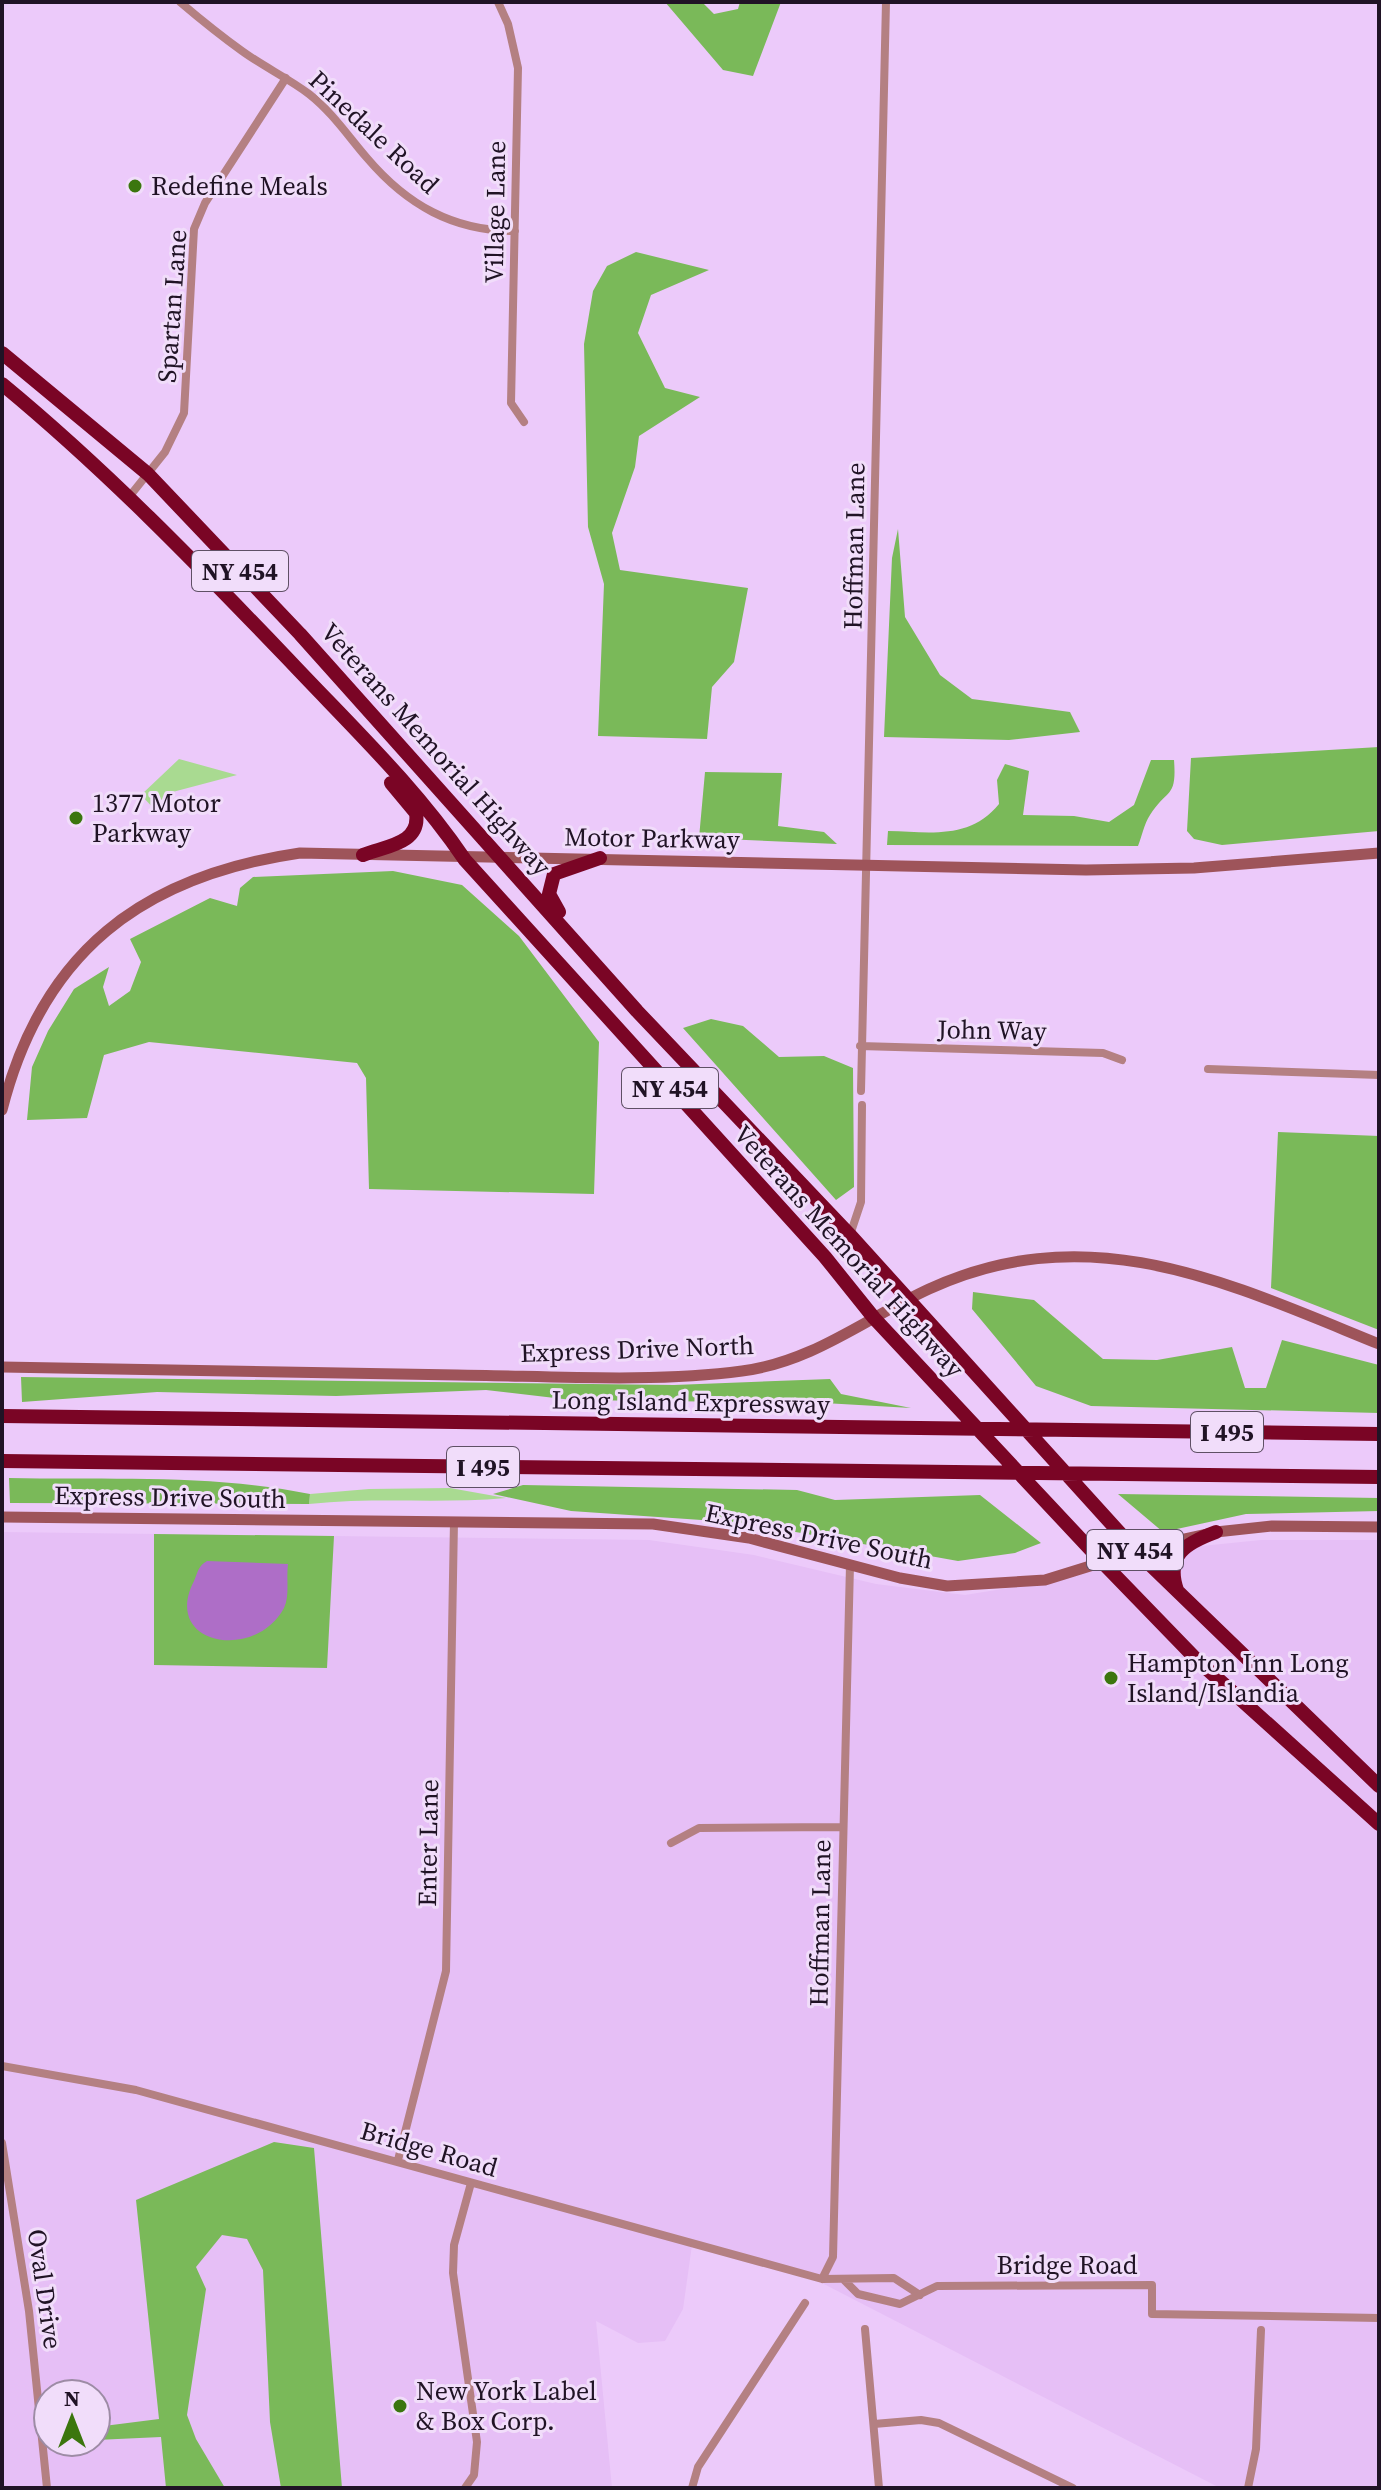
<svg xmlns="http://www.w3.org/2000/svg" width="1381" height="2490" font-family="'Source Serif 4',serif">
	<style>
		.built { fill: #e6bff6; fill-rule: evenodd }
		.green { fill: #a9da91 }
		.forest { fill: #7ab959 }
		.water { fill: #ae6ec7 }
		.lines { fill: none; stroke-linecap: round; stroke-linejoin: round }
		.street { stroke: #b48082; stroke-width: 8 }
		.secondary { stroke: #9e545a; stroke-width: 11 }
		.highway { stroke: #7a0525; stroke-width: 14 }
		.poi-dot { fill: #3b760e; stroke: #f1ddfa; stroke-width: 3 }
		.labels { text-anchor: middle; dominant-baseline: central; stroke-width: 6; stroke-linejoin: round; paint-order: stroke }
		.shield { fill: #f1ddfa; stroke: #5f5065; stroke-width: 2 }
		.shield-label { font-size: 24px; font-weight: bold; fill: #201325 }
		.street-label { font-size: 26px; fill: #201325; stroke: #f1ddfa }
		.poi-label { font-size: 26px; fill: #201325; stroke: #f1ddfa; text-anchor: start }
	</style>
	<rect width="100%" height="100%" fill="#eccafa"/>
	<path class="built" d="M2,1532L649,1540L754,1555L876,1584L965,1595L1045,1582L1162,1550L1261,1540H1379V2488H1220L818,2281L692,2245L683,2309L665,2341L638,2343L596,2321L612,2488H2ZM48,2394H96V2442H48Z"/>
	<path class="green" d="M179,759L237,775L165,794L167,804L156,811L141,795Z
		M450,1488L506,1498C441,1504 375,1497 309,1504L310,1494L369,1489Z"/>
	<path class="forest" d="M665,2H702L714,14L738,9L740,2H781L753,76L723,70Z
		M636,252L709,270L651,295L638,333L665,388L700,397L639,436L635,467L612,533L620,570L748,588L734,662L712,687L707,739L598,736L604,584L588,527L584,344L593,291L607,266Z
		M898,529L905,617L940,675L972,699L1070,712L1080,732L1009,740L884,737L892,558Z
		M1379,747V831L1222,845L1194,839L1187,831L1191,758Z
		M1151,760H1174C1177,799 1167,788 1150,815C1144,824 1142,836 1138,846L887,845L888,831C930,832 970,840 999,804L997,780L1005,764L1029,771L1023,815L1074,816L1109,822L1134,805Z
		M705,772L782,773L778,826L824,832L837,844L699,838Z
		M393,871L462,885L519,936L599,1042L594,1194L369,1189L366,1078L357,1063L149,1042L104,1055L87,1118L27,1120L32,1067L48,1031L74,989L109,967L103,987L109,1006L130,991L141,962L130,939L210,898L237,906L240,888L253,877Z
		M711,1019L743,1026L779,1057L824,1056L853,1068L854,1187L836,1200L683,1028Z
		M1278,1132L1379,1136V1330L1271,1288Z
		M973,1292L1034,1300L1103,1359L1157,1360L1232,1347L1245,1388H1266L1282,1340L1379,1365V1413L1091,1406L1036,1386L972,1309Z
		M21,1377L674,1385L830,1379L841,1394L911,1408L824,1403L572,1400L486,1390L336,1396L157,1392L22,1402Z
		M9,1478C108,1480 213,1474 310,1494L309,1504L10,1503Z
		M523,1485L797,1490L835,1500L980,1495L1041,1543L1015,1553L958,1561L745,1523L571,1511L493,1494Z
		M1118,1494L1379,1498V1511L1246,1514L1163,1532Z
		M154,1534L334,1536L327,1668L154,1665Z
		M274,2142L314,2148L342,2488H281L270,2422L263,2270L247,2239L222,2235L196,2267L206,2289L187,2415L196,2439L225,2488H166L161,2437L96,2440V2427L159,2419L136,2200Z"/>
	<path class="water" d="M207,1561L288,1564C286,1579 290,1595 284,1608C255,1662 161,1645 194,1581C198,1572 198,1566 207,1561Z"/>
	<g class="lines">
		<path class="street" d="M180,2C200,19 221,36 242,51C264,67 288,78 309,94C332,112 348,136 367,158C407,205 453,231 515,231
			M498,2L508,24L518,68L511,403L524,422
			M129,497L165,452L184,413L194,229L205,203L286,78
			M860,1046L1103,1053L1122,1060
			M1208,1069L1379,1075
			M861,1091L886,2
			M850,1235L861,1202L862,1105
			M671,1843L699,1828L842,1827
			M2,2066L136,2090L822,2279L894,2278L920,2295
			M2,2143L29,2311L47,2488
			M398,2160L446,1971L454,1521
			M822,2279L833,2257L850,1565
			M844,2280L858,2294L900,2304L937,2286L1152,2285V2314L1379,2318
			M865,2329L879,2488
			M874,2424L921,2420L939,2423L1073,2488
			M465,2488L474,2475L477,2442L453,2273L454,2245L471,2183
			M692,2488L698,2467L805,2303
			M1248,2488L1256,2449L1261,2330"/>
		<path class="secondary" d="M2,1110C42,952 142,876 300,853L1086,870L1194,868L1379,853
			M2,1367C154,1370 306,1372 457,1375C548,1376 653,1383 742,1371C813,1362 866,1318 929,1289C1091,1215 1228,1283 1379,1344
			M2,1517L653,1524L749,1538L900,1578L947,1586L1045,1580L1161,1544L1216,1532L1272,1526L1379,1527"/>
		<path class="highway" d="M2,353L148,474L300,634L637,1011L850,1235L1137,1552L1379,1786
			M2,384C105,469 196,563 288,659C349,724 415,786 465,860L825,1257L874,1318L1104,1564L1197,1660L1379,1824
			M363,855C385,846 421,844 416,813L391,783
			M559,912L549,894L554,874L600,858
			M2,1416L1379,1434
			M2,1461L1379,1477
			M1177,1590C1165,1555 1186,1543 1216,1532"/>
	</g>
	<g class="poi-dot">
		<circle cx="135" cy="186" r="8"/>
		<circle cx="76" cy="818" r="8"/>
		<circle cx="1111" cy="1678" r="8"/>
		<circle cx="400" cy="2406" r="8"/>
	</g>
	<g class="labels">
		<g class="shield">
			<rect x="192" y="551" width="96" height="40" rx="6"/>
			<rect x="622" y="1068" width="96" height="40" rx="6"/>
			<rect x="1191" y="1412" width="72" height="40" rx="6"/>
			<rect x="447" y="1447" width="72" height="40" rx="6"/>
			<rect x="1087" y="1530" width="96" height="40" rx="6"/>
		</g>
		<g class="shield-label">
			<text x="240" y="571">NY 454</text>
			<text x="670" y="1088">NY 454</text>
			<text x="1227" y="1432">I 495</text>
			<text x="483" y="1467">I 495</text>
			<text x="1135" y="1550">NY 454</text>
		</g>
		<g class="street-label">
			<text transform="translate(374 132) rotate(43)">Pinedale Road</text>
			<text transform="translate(495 212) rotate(-89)">Village Lane</text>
			<text transform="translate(172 306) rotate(-86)">Spartan Lane</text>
			<text transform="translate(854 546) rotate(-89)">Hoffman Lane</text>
			<text transform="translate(436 749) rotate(48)">Veterans Memorial Highway</text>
			<text transform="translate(652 838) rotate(1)">Motor Parkway</text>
			<text transform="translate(992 1030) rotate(1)">John Way</text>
			<text transform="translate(849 1251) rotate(48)">Veterans Memorial Highway</text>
			<text transform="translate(637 1349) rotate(-2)">Express Drive North</text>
			<text transform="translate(691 1402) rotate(1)">Long Island Expressway</text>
			<text transform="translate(170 1497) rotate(1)">Express Drive South</text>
			<text transform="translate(819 1536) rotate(12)">Express Drive South</text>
			<text transform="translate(428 1843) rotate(-89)">Enter Lane</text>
			<text transform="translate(820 1923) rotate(-89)">Hoffman Lane</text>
			<text transform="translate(429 2149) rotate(16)">Bridge Road</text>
			<text x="1067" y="2265">Bridge Road</text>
			<text transform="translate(45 2289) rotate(82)">Oval Drive</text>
		</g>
		<g class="poi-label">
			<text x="151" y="186">Redefine Meals</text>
			<text x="92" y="803">1377 Motor<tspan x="92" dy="30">Parkway</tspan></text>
			<text x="1127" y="1663">Hampton Inn Long<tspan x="1127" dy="30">Island/Islandia</tspan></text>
			<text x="416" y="2391">New York Label<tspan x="416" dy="30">&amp; Box Corp.</tspan></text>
		</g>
	</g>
	<rect width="1381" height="2490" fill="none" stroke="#201325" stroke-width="8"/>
	<g transform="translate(72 2418)"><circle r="38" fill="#f1ddfa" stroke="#9d8ca5" stroke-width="2"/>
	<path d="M0-6L14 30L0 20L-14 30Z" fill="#3b760e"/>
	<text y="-12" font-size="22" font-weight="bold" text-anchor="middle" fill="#201325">N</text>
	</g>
</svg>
